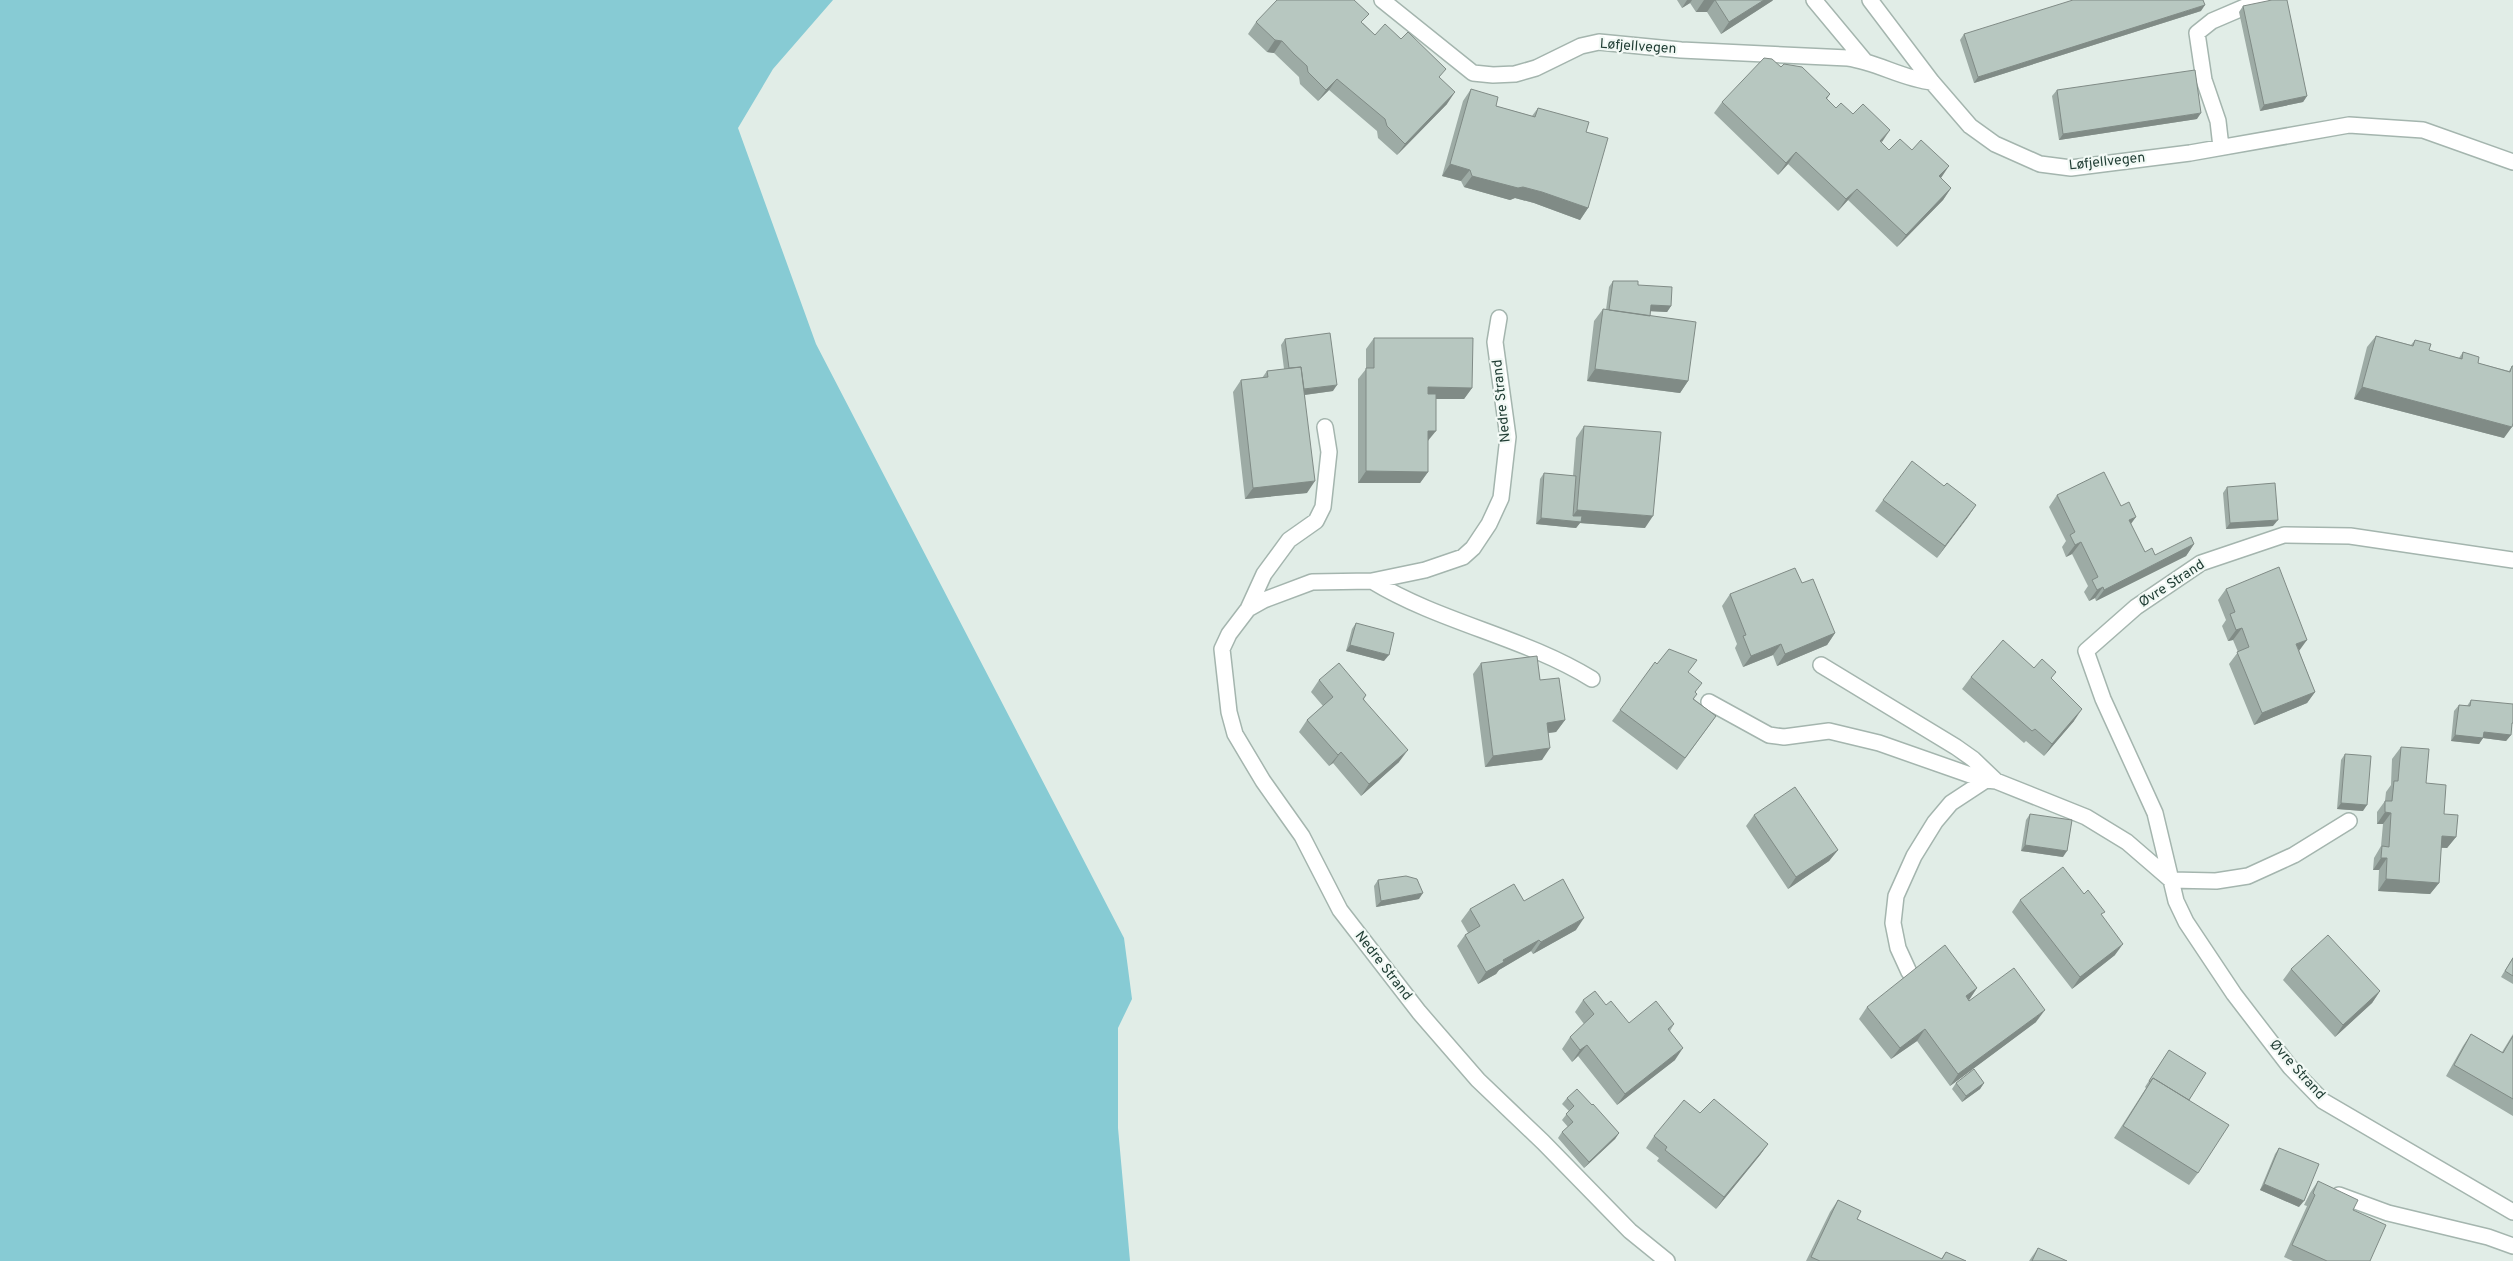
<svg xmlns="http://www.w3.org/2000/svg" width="2513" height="1261" font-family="Overpass,sans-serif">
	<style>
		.water { fill: #87cbd4 }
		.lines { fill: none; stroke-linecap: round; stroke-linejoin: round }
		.minor-casing { stroke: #a4b5ae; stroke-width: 18 }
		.minor { stroke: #fff; stroke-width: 15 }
		.wall { fill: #9daba5 }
		.shaded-wall { fill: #808b86 }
		.building { fill: #b7c7c0; stroke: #808b86 }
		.labels { text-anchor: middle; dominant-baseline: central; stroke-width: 4.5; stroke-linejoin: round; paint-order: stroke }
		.street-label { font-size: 14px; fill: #213e35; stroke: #f2f9f5 }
	</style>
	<rect width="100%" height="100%" fill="#e1ede7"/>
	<path class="water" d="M0,0H833L773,69L738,128L816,344L1124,938L1132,999L1118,1028V1128L1130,1261H0Z"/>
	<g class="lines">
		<g class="minor-casing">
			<path id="minor" d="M1382,0L1473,73L1493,75L1515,74L1536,68L1581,46L1599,42L1681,50L1848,58C1877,62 1903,79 1932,82
				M1814,0L1864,60
				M1870,0L1932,82L1970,126L1995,144L2040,164L2071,168L2190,153L2349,125L2423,130L2513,162
				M2221,147L2218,121L2204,80L2197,33L2212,21L2261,0
				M1325,427L1329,452L1323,507L1316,521L1289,540L1264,574L1248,609L1229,634L1222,649L1229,712L1235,734L1263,781L1302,836L1340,910L1419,1012L1478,1080L1543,1142L1630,1231L1667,1261
				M2513,560L2350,536L2284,535L2201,563L2136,607L2086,651L2103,699L2155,813L2176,901L2186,922L2234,994L2290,1067L2323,1101L2513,1212
				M1372,581C1441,623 1524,637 1592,679
				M1248,609L1264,600L1312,582L1372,581L1425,570L1463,557L1473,548L1489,524L1501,498L1508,437L1495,342L1499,318
				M1821,665L1956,747L1973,759L1996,781L1986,780L1951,803L1935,822L1914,856L1896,896L1893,923L1898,948L1909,972
				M1709,702L1769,735L1784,737L1829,731L1879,743L1973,776L1991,779L2086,817L2127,842L2171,880L2216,881L2248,876L2294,855L2349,821
				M2339,1195L2388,1213L2488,1237L2513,1246"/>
		</g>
		<use href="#minor" class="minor"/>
	</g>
	<path class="wall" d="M1677,0H1773L1772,1L1721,34L1707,12H1696L1690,3L1682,8Z
		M2243,6L2307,96L2303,102L2260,111L2239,12Z
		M2201,11L1974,83L1960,40L1964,34Z
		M1256,22L1363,23L1375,35L1440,78L1447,104L1397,155L1378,138L1377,131L1329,90L1318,101L1300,84L1299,77L1274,53L1267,52L1248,34Z
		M1781,67L1830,94L1827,99L1836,108L1881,142L1889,150L1941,178L1951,188L1943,200L1897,247L1848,200L1838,211L1788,164L1778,175L1714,113L1722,102Z
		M1471,89L1496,106L1532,116L1538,108L1586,132L1588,208L1580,220L1534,203L1515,198L1510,200L1464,187L1461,181L1442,176L1463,101Z
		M2057,90L2197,119L2059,140L2052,96Z
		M1613,281L1671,306L1667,312L1650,311V316L1688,381L1680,393L1587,381L1594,321L1603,309L1606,310L1609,287Z
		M2376,336L2411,345L2415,340L2429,350L2459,358L2463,352L2478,363L2509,371L2512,366L2504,438L2354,399L2367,347Z
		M1374,338L1472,388L1464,399H1436L1428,441V472L1420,483H1358V379L1366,369V349Z
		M1285,339L1333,391L1305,395L1307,493L1245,499L1233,392L1241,380L1262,378L1267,371L1284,369L1281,345Z
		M1584,426L1645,528L1580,523L1576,528L1536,524L1540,479L1544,473L1573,476L1576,438Z
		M1944,486L1976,505L1937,558L1875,511L1883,500Z
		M2227,487L2273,526L2226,529L2223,493Z
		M2057,495L2121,506L2145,552L2155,555L2194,544L2186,556L2096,601L2095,598L2089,601L2084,592L2088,586L2072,554L2066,557L2062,547L2066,541L2049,507Z
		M1802,583L1835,633L1827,645L1777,666L1773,655L1743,667L1735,648L1737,644L1722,606L1730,594Z
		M2226,589L2299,651L2315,692L2307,703L2254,725L2229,664L2238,652L2233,640L2228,641L2222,626L2226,620L2218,600Z
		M1356,623L1384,661L1346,651L1352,629Z
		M1481,663L1540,680L1565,720L1556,732L1548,733L1542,760L1485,767L1473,674Z
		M2034,668L2051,679L2074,721L2044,756L2026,741L2024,743L1962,689L1971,677Z
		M1688,672L1696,692L1694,699L1716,716L1677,770L1612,721L1620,710Z
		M1319,680L1366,695L1364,699L1399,762L1361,796L1333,763L1329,766L1299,732L1307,720L1323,706L1311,692Z
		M2471,700L2511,729V735L2506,741L2483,738L2479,744L2451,741L2454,711L2459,705L2467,706Z
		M2401,747L2426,783L2444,814L2456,837L2447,848H2441L2439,883L2430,894L2378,891L2379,870H2373L2374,858L2381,846L2383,824H2377V812L2385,801L2386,792L2391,785L2392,759Z
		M2345,754L2363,811L2337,809L2341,760Z
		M2030,814L2063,857L2021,851L2026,820Z
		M1754,815L1838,850L1829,861L1788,889L1746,826Z
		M1378,880L1419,899L1376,907L1374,886Z
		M2020,900L2102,916L2115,955L2072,989L2012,912Z
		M1524,901L1576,930L1533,954L1531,951L1499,970L1496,974L1478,984L1457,946L1465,935L1468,933L1461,921L1470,909Z
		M2513,957V984L2501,977Z
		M2291,969L2380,991L2372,1003L2335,1037L2283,980Z
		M1977,988L1969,1000L2036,1022L1950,1086L1917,1041L1891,1059L1859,1019L1867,1007Z
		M1583,1000L1606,1005L1629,1023L1674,1024L1670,1031L1675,1060L1617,1105L1578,1056L1572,1062L1562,1049L1570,1037L1584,1024L1575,1012Z
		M2471,1034L2502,1052L2513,1034V1116L2446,1076L2463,1046Z
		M2169,1050L2189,1100L2198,1173L2189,1185L2114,1138L2146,1088L2145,1087Z
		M1956,1083H1984L1980,1089L1962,1102L1952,1089Z
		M1567,1098L1592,1105L1619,1133L1615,1139L1584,1168L1558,1138L1562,1132L1568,1127L1562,1120L1569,1111L1562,1104Z
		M1700,1113L1768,1144L1760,1155L1716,1209L1657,1161L1659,1158L1646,1148L1654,1136Z
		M2279,1148L2299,1207L2260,1190L2275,1154Z
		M2318,1181L2353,1210L2370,1261H2293L2284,1257L2307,1206L2304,1205L2310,1193Z
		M1838,1200L1857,1219L1941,1259L1946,1252L1966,1261H1806L1830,1212Z
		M2038,1248L2067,1261H2029Z"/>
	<path class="shaded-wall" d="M1687,0H1692L1690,3L1682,8Z
		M1704,0H1715L1707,12H1696Z
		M1764,0H1773L1772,1L1721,34L1729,22Z
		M2205,5L2201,11L1974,83L1978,77Z
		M1275,40L1282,41L1274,53L1267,52Z
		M1337,79L1329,90L1318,101L1326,90Z
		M1455,92L1447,104L1397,155L1405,144Z
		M2307,96L2303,102L2260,111L2264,105Z
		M2201,113L2197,119L2059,140L2063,134Z
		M1890,130L1882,142L1880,141Z
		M1796,152L1788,164L1778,175L1786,163Z
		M1450,164L1470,170L1461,181L1442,176Z
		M1949,166L1941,178L1939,176Z
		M1472,176L1523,187L1542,192L1588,208L1580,220L1534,203L1515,198L1510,200L1464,187Z
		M1951,188L1943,200L1897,247L1906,235Z
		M1857,189L1848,200L1838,211L1846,199Z
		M1651,305L1671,306L1667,312L1647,311Z
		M1595,369L1688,381L1680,393L1587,381Z
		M1337,385L1333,391L1296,396L1300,390Z
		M1428,387L1472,388L1464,399H1420Z
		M2362,387L2512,427L2504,438L2354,399Z
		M1428,431H1436L1427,442Z
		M1366,471L1428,472L1420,483H1358Z
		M1315,481L1307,493L1245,499L1253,488Z
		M1976,505L1968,517L1937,558L1945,546Z
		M1577,510L1653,516L1645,528L1580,523L1576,528L1536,524L1541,518L1569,521Z
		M2136,517L2128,528L2129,520Z
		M2278,520L2273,526L2226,529L2230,523Z
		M2081,542L2072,554L2066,557L2075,545Z
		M2194,544L2186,556L2096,601L2104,590Z
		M2103,587L2095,598L2089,601L2097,590Z
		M2242,628L2233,640L2228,641L2236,630Z
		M1835,633L1827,645L1777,666L1785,654Z
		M2307,640L2299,651L2296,644Z
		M1781,644L1773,655L1743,667L1751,656Z
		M1350,645L1389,655L1384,661L1346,651Z
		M2315,692L2307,703L2254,725L2262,713Z
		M2082,709L2074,721L2044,756L2052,744Z
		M1565,720L1556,732L1539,734L1547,723Z
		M2484,732L2511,735L2506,741L2483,738L2479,744L2451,741L2455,735Z
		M1550,748L1542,760L1485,767L1493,756Z
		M1408,750L1399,762L1361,796L1369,784Z
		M1341,752L1333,763L1329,766L1338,755Z
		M2341,803L2367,805L2363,811L2337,809Z
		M2385,812L2391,813L2383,824H2377Z
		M2442,836L2456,837L2447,848L2434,847Z
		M2025,845L2067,851L2063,857L2021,851Z
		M1838,850L1829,861L1788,889L1796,877Z
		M2381,858H2387L2379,870H2373Z
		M2386,879L2439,883L2430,894L2378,891Z
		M1423,893L1419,899L1376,907L1381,901Z
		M1584,918L1576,930L1533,954L1541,942Z
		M1539,940L1531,951L1499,970L1496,974L1478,984L1486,972L1503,960Z
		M2123,944L2115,955L2072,989L2080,977Z
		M1977,988L1969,1000L1966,996Z
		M2380,991L2372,1003L2335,1037L2343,1025Z
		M2045,1010L2036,1022L1950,1086L1958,1074Z
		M1925,1029L1917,1041L1891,1059L1900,1048Z
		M1587,1045L1578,1056L1572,1062L1580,1050Z
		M1683,1048L1675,1060L1617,1105L1625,1094Z
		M1984,1083L1980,1089L1962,1102L1966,1096Z
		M1619,1133L1615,1139L1584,1168L1589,1162Z
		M1768,1144L1760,1155L1716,1209L1724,1197Z
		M2264,1184L2304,1201L2299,1207L2260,1190Z"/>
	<path class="building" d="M1277,0H1354L1369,14L1361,22L1375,35L1385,24L1401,39L1408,32L1446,69L1439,77L1455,92L1405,144L1387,126L1385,119L1337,79L1326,90L1308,72L1307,66L1294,54L1282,41L1275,40L1256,22Z
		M1704,0H1764L1729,22L1715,0Z
		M2073,0H2203L2205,5L1978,77L1964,34Z
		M2272,0H2287L2307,96L2264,105L2243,6Z
		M1764,58L1772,59L1781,67L1784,64L1802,67L1830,94L1826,98L1836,108L1841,103L1853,114L1863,104L1890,130L1880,141L1889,150L1900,139L1912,150L1921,140L1949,166L1939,176L1951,188L1906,235L1857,189L1846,199L1796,152L1786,163L1722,102Z
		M2195,70L2201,113L2063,134L2057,90Z
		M1471,89L1498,97L1496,106L1535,117L1538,108L1589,122L1586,132L1608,138L1588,208L1542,192L1523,187L1518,188L1472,176L1470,170L1450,164Z
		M1613,281H1638V285L1672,287L1671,306L1651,305L1650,316L1609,310Z
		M1603,309L1696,322L1688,381L1595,369Z
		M1330,333L1337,385L1304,389L1301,367L1289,368L1285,339Z
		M2376,336L2413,346L2415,340L2431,344L2429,350L2462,359L2463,352L2479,357L2478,363L2510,372L2512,366H2513V423L2512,427L2362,387Z
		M1374,338H1473L1472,388L1428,387V394H1436V431H1428V472L1366,471V368H1374Z
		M1301,367L1315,481L1253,488L1241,380L1268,377L1267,371Z
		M1584,426L1661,432L1653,516L1577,510Z
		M1912,461L1944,486L1947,483L1976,505L1945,546L1883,500Z
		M2104,472L2121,506L2129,502L2136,517L2129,520L2145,552L2152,548L2155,555L2191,537L2194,544L2104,590L2103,587L2097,590L2092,580L2098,577L2081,542L2075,545L2070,535L2075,532L2057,495Z
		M1544,473L1576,476L1573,516H1582L1581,522L1541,518Z
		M2275,483L2278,520L2230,523L2227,487Z
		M2279,567L2307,640L2296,644L2315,692L2262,713L2237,652L2249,647L2242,628L2236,630L2230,614L2235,612L2226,589Z
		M1795,568L1802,583L1813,579L1835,633L1785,654L1781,644L1751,656L1743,636L1746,635L1730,594Z
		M1356,623L1394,633L1389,655L1350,645Z
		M2003,640L2034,668L2042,659L2056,672L2051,678L2082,709L2052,744L2035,729L2032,731L1971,677Z
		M1669,649L1697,660L1688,672L1702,683L1695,692L1697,694L1693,699L1716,716L1685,758L1620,710L1655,662L1657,664Z
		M1537,656L1540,680L1559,678L1565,720L1547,723L1550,748L1493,756L1481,663Z
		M1339,663L1366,695L1363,699L1408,750L1369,784L1341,752L1338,755L1307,720L1333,697L1319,680Z
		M2471,700L2513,704V723H2512L2511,735L2484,732L2483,738L2455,735L2459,705L2470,706Z
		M2401,747L2429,749L2426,783L2446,785L2444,814L2458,815L2456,837L2442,836L2439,883L2386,879L2387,858H2381L2382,846L2389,847L2391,813L2385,812V801H2392L2394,781H2398Z
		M2345,754L2371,756L2367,805L2341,803Z
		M1795,787L1838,850L1796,877L1754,815Z
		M2030,814L2072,820L2067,851L2025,845Z
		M2063,867L2084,894L2088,890L2105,912L2101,914L2123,944L2080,977L2020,900Z
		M1406,876L1417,879L1423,893L1381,901L1378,880Z
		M1563,879L1584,918L1541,942L1539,940L1503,960L1504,962L1486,972L1465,935L1480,926L1470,909L1514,884L1524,901Z
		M2328,935L2380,991L2343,1025L2291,969Z
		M1945,945L1977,988L1966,996L1969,1001L2014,968L2045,1010L1958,1074L1925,1029L1900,1048L1867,1007Z
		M2513,958V976L2505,971Z
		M1595,991L1606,1005L1611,1001L1629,1023L1656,1001L1674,1024L1668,1029L1683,1048L1625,1094L1587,1045L1580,1050L1570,1037L1594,1014L1583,1000Z
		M2471,1034L2503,1053L2513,1036V1099L2454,1065Z
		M2169,1050L2206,1073L2189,1100L2153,1078L2150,1082L2149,1081Z
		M1974,1069L1984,1083L1966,1096L1956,1083Z
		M2153,1078L2229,1125L2198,1173L2123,1126Z
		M1577,1089L1592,1105L1593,1104L1619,1133L1589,1162L1562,1132L1573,1122L1566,1114L1574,1106L1567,1098Z
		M1714,1099L1768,1144L1724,1197L1665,1150L1667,1147L1654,1136L1684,1100L1700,1113Z
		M2279,1148L2319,1164L2304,1201L2264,1184Z
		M2318,1181L2358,1200L2353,1210L2386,1225L2370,1261H2327L2292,1245L2315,1195L2313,1193Z
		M1838,1200L1861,1211L1857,1219L1942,1259L1946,1252L1966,1261H1820L1811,1257Z
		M2038,1248L2067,1261H2032Z"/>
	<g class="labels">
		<g class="street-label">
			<text transform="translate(1638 47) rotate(4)">Løfjellvegen</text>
			<text transform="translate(2107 162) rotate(-6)">Løfjellvegen</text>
			<text transform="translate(1502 401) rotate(-96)">Nedre Strand</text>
			<text transform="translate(2172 584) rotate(-33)">Øvre Strand</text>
			<text transform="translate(1383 966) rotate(52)">Nedre Strand</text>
			<text transform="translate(2297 1070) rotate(48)">Øvre Strand</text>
		</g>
	</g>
</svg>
